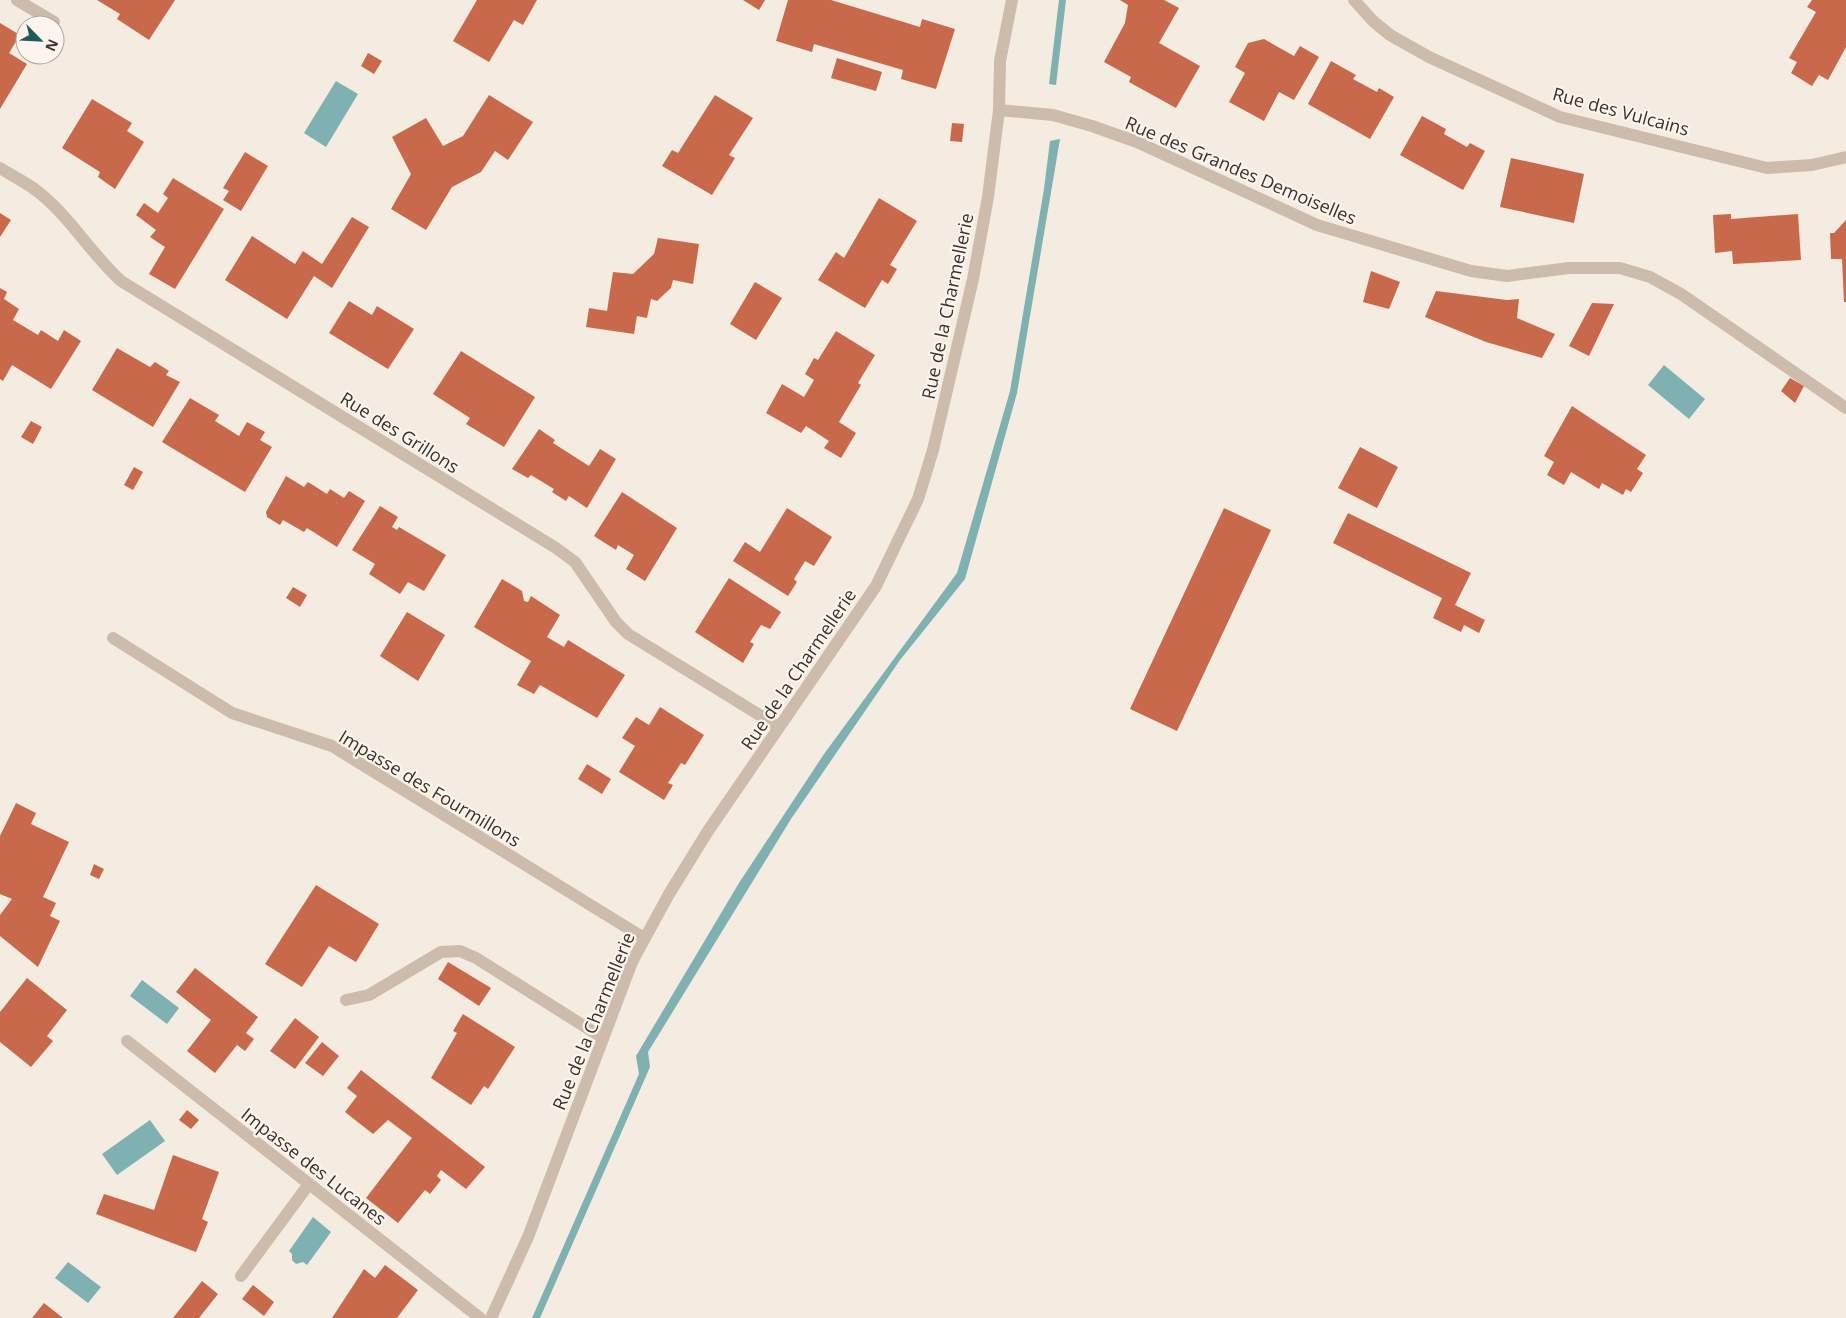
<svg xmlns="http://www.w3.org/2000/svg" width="1846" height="1318" font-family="'Open Sans',sans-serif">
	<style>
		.water { fill: #7fb0b2 }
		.building { fill: #c8694b }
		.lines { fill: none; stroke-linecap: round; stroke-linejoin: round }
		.service { stroke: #cdbbac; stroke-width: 12 }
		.minor { stroke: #cdbbac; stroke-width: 12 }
		.labels { text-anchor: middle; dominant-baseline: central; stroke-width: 4.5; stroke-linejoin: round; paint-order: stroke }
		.street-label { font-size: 18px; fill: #3b302b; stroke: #fbf5ee }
	</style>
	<rect width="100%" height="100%" fill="#f4ebe1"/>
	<path class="water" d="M1059,0H1066L1056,85L1049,84Z
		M336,81L358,94L326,147L304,133Z
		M1060,139L1017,393L965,579L900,660L791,819L648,1052L650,1067L540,1318H532L639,1074L636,1056L739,883L824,754L957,573L1010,391L1044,189L1050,141Z
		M1664,365L1705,399L1689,419L1648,385Z
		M142,980L179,1008L167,1024L130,996Z
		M150,1120L165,1141L117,1175L102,1154Z
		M313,1217L331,1232L307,1265L303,1262L296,1264L292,1260V1254L289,1251Z
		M68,1262L101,1287L88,1303L55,1278Z"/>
	<path class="building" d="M97,0H175L149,40L117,19L120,14Z
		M477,0H537L523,25L514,20L489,62L453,41Z
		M743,0H765L759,10Z
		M788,0H831L920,27L922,19L955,29L936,89L901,79L903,70L814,44L812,52L776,41Z
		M1120,0H1164L1179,8L1159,43L1200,66L1176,108L1129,82L1131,77L1104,62L1125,23L1128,5Z
		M1812,0H1846V47L1828,80L1819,75L1812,86L1791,73L1797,62L1789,58L1816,12L1807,7Z
		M0,23L20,35L9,53L27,64L0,109Z
		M1264,39L1294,56L1300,46L1319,57L1294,100L1279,92L1264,121L1229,102L1245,73L1235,67L1248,43Z
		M368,53L382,61L374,74L361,66Z
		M837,58L882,72L876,91L831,78Z
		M1331,61L1356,75L1353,79L1377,92L1379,88L1394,97L1370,139L1308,104Z
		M489,95L533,122L508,160L495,151L481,172L452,187L426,230L391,209L411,174L392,137L426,118L443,146L463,136Z
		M715,95L753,118L729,155L735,158L712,195L662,166L672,150L678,153Z
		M92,99L132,123L127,131L144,142L115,189L98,177L100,172L62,148Z
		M1422,116L1446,129L1444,134L1467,147L1470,143L1485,151L1463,190L1400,155Z
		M952,123L964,124L962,142L950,141Z
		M245,152L268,166L241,211L223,200L229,191L223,188Z
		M1511,158L1584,174L1574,223L1500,207Z
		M173,178L224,209L175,289L149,274L165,247L150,237L156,230L136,215L144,203L158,213L168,198L163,194Z
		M879,198L917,221L890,265L897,269L888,284L882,280L865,308L818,280L836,252L844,258Z
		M0,213L11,220L0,237Z
		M1731,214V219L1798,214L1801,260L1733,264L1732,251L1715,253L1713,215Z
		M352,217L369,227L332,288L314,276L287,319L225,280L252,236L295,264L303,251L322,264Z
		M1846,220V302H1844L1842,259H1831L1830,233H1834Z
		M658,238L699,244L693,284L673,280L671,288L657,301L651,299L647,318L637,316L634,334L586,327L589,308L607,311L613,272L633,274L654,254Z
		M1371,271L1400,282L1389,309L1363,302Z
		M755,282L782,298L756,340L730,324Z
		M0,288L7,292L4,299L19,309L13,320L38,335L41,330L58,341L64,330L81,341L51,389L12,365L3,381L0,379Z
		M1436,291L1507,300L1519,299L1517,318L1555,334L1542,358L1486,342L1425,317Z
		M349,301L372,315L377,306L414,329L388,369L329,333Z
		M1592,303L1614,304L1589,356L1569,346Z
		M836,331L875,355L858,383L861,385L839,422L856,433L841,458L824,448L829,441L806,426L801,433L766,413L782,384L804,397L814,380L805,374L814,358L818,360Z
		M117,348L150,367L155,362L169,371L166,375L180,382L153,427L92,390Z
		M461,351L535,397L504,447L466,424L470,418L433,394Z
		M1790,378L1804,386L1795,403L1781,391Z
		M190,398L219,415L215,421L239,436L247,422L265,432L260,440L272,447L245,492L162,442Z
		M1572,406L1646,455L1637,469L1643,473L1631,492L1626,489L1623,495L1602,483L1599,489L1571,472L1564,485L1547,475L1554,462L1544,456Z
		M31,421L42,427L33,444L21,437Z
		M539,429L555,440L553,443L589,466L600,449L616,459L587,508L569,496L566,501L552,492L554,489L531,475L528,478L512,469Z
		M1360,447L1398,467L1377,508L1338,488Z
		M134,467L143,472L133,490L124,485Z
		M286,476L304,487L308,482L327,494L330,489L344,498L349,491L365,501L337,547L307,528L304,532L283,520L280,525L267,517L266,512Z
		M622,492L677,528L645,581L626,569L634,555L618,545L616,550L594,536Z
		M380,506L398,517L392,527L397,530L399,527L446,555L424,591L408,582L400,594L369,574L375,564L352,550Z
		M787,508L832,537L814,566L805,561L794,579L797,582L788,596L733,561L745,542L760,552Z
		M1224,508L1271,530L1177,731L1130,709Z
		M1348,513L1471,573L1455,605L1485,620L1479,633L1464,625L1461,632L1433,618L1442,598L1333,543Z
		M729,578L781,612L770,629L761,625L750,642L754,644L743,663L695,632Z
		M502,579L522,591L524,601L528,602L531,596L560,615L547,637L564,647L568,640L625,675L597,718L540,685L534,694L517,685L531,661L474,627Z
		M293,587L307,595L300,607L286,598Z
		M407,612L445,635L418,681L380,656Z
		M660,707L704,735L685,765L681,763L668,783L673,785L664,800L619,772L635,746L622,738L636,717L649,725Z
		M587,764L611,779L602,794L578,779Z
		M16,803L36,813L31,824L69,842L43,897L56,903L50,916L60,921L38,967L0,936V915L12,899L0,894V836Z
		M94,864L104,869L99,879L90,875Z
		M316,885L379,924L356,962L329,946L302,987L265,964Z
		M448,962L491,988L479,1006L438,979Z
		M195,968L258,1017L246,1033L254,1039L245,1051L237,1045L215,1073L187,1051L211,1020L176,992Z
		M27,978L67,1010L47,1036L53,1041L31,1067L0,1042V1012Z
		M463,1014L515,1047L488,1089L484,1086L471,1105L431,1078L457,1033L453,1031Z
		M295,1018L319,1037L295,1069L270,1051Z
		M322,1042L339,1056L323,1076L305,1063Z
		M361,1070L485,1167L466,1189L441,1170L437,1176L441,1180L430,1194L425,1190L398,1223L366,1198L412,1138L388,1120L373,1134L345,1112L357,1096L347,1088Z
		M187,1110L199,1120L191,1129L179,1120Z
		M173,1155L219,1172L202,1219L208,1222L196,1252L96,1214L104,1194L154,1210Z
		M385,1265L418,1290L397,1318H332L364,1269L375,1278Z
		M202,1281L218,1294L199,1318H173Z
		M253,1285L274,1302L264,1316L242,1299Z
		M44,1303L63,1318H32Z"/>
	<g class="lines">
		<path class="service" d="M17,0L54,22
			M346,1000L369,995L441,952L460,951L476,958L603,1038
			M241,1276L309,1184"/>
		<path class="minor" d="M1354,0L1373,21L1390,35L1429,57L1560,117L1767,168L1812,165L1846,157
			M999,110L1053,115L1092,126L1137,142L1317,225L1471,271L1507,276L1569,268H1620L1650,277L1681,294L1846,408
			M0,168C11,175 23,181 33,188C68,213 90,253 121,281L556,548L575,562L616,622L628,634L779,727
			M113,638L232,713L332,746L644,938
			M127,1041L480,1318
			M491,1318L528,1237L632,962L669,894L708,831L876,586L918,499L933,450L973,279L988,197L999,110L1000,61L1012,0"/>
	</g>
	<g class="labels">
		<g class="street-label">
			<text transform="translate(1621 111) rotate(15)">Rue des Vulcains</text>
			<text transform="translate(1241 170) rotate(23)">Rue des Grandes Demoiselles</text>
			<text transform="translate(947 306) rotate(-78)">Rue de la Charmellerie</text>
			<text transform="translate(400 432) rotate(32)">Rue des Grillons</text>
			<text transform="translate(798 669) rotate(-56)">Rue de la Charmellerie</text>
			<text transform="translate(430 788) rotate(31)">Impasse des Fourmillons</text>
			<text transform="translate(593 1021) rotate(-68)">Rue de la Charmellerie</text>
			<text transform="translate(314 1166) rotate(38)">Impasse des Lucanes</text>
		</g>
	</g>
	<g transform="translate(40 40) rotate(114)"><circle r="24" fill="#fbf5ee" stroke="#aea6a0"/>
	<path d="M0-4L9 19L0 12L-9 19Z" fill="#1f5a5e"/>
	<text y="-8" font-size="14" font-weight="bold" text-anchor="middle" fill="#3b302b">N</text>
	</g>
</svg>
